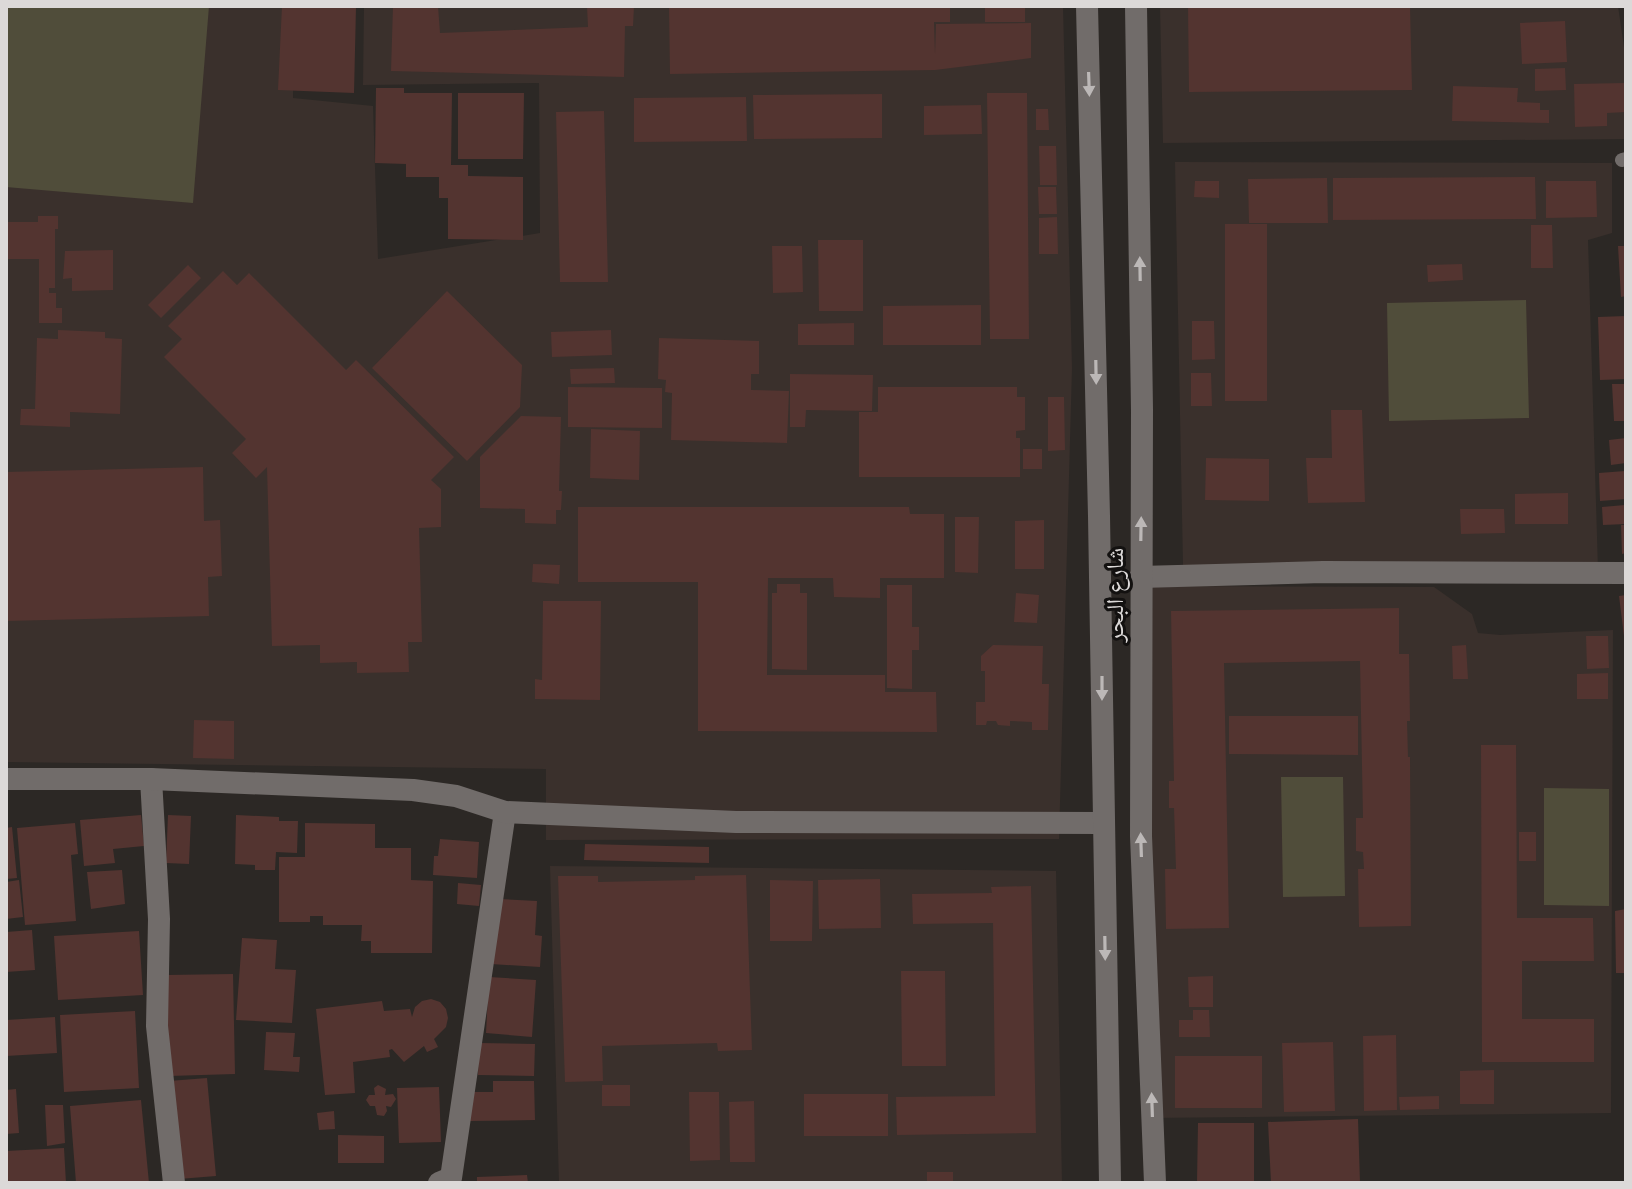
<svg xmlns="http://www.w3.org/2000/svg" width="1632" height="1189" font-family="'IBM Plex Sans','Noto Naskh Arabic',sans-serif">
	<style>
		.built { fill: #3a302c }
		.green { fill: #504d3a }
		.building { fill: #533430 }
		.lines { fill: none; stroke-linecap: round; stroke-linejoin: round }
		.service { stroke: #716c6a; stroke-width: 14 }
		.minor { stroke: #716c6a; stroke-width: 22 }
		.tertiary { stroke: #716c6a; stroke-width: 22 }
		.secondary { stroke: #716c6a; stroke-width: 22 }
		.oneway { fill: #bcb8b7 }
		.labels { text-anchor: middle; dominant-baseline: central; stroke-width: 6; stroke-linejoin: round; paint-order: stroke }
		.street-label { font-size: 24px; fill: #dcd9d8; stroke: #131110 }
	</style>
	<rect width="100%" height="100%" fill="#2c2825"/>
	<path class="built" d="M6,6H294L293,98L373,106L378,259L540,233L539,83L363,85L364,6H1063L1072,368L1059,839L546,840V769L6,762Z
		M1160,6H1618L1626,61V139L1163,143Z
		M1175,162L1612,163V233L1588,240L1598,569L1183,565Z
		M1151,586L1434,587L1472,614L1478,633L1500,635L1613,630L1611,1113L1146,1118Z
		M550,866L1056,871L1062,1183H559Z"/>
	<path class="green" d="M6,6H209L193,203L6,187Z
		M1526,300L1529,418L1389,421L1387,303Z
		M1281,777H1343L1345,896L1283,897Z
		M1544,788L1609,789V906L1544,905Z"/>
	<path class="building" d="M282,6L356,7L354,93L278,90Z
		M393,6H438L440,33L588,27L587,6H634L633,26H625L624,77L391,71Z
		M669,6H950V22H934L935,54L936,24L1031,23V58L935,70L670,74Z
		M985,6H1025V22H985Z
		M1188,6H1410L1412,90L1189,92Z
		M1565,21L1567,62L1522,64L1520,23Z
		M1565,68L1566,90L1535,91V69Z
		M1625,83L1626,112L1607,113V126L1575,127L1574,84Z
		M1453,86L1518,88L1517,102L1540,103V110H1549V123L1452,121Z
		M376,88H404V93H452L451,165H468V176L523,177V240L448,239V198H439V177H406V164L375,163Z
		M458,93H524L523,159H458Z
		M987,93H1027L1029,339H990Z
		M882,94V138L754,139L753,95Z
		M746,97L747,141L634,142V98Z
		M981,105L982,134L924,135V106Z
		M1036,109H1048L1049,130H1036Z
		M604,111L608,282H560L556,112Z
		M1039,146H1056L1057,185H1040Z
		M1535,177L1536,219L1333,220V178Z
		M1327,178L1328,223H1249L1248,179Z
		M1195,181H1219V198L1194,197Z
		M1546,181H1596L1597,217L1546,218Z
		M1038,187H1056L1057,214H1039Z
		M38,216H58V229H55V288H49V293H56V308H62V323H39V259H6V222H38Z
		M1057,217L1058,254H1039V218Z
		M1225,224H1267V401H1225Z
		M1531,225H1552L1553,268H1531Z
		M818,240H863V311H819Z
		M772,246H802L803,292L773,293Z
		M1618,246H1626V296L1621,297Z
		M113,250V290L72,291V278L63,279L65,251Z
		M1462,264L1463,280L1428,282L1427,265Z
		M188,265L201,278L161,318L148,305Z
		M223,271L237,285L249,273L346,370L356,360L454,457L431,480L441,489V527L419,528L422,642H408L409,672L357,673V662L320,663V645L272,646L267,467L256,478L232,453L246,439L164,357L182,339L168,326Z
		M447,291L522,365L520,407L467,461L372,368Z
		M981,305V345H883V306Z
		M1626,316V379L1600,380L1598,317Z
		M1192,321H1214L1215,359L1192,360Z
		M854,323V345H798V324Z
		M58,330L105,332V338L122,339L120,414L70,412V427L20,425L21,409H35L37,338L58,339Z
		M611,330L612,355L552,357L551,332Z
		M659,338L759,341V374H751V390L789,391L787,443L671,440L672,393L665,392L666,380L658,379Z
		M614,368L615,383L571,384L570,369Z
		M1191,373H1211L1212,406H1191Z
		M790,374L873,375L872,411L806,410L805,427H790Z
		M1612,384H1626V421H1614Z
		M568,387L662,388V428L568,427Z
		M878,387H1017V397H1025V430L1016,431V438H1020V477H859V412H878Z
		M1048,397H1064L1065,450L1048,451Z
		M1331,410H1362L1365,502L1308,503L1306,458H1332Z
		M521,416L561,417L559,491H562L561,510H556V524L525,523V509L480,508V457Z
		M591,429L640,431L639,480L590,478Z
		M1626,438V463L1611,465L1609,440Z
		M1023,449H1042V469H1023Z
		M1206,458L1269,459V501L1205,500Z
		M203,467L204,521L220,520L222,576L208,577L209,616L6,621V472Z
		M1625,471L1626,499L1600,501L1599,473Z
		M1568,493V524H1515V494Z
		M1625,505L1626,524L1603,525L1602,507Z
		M578,507H909L910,514H944V578H880V598L834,597L833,578H768L767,675H885V692H936L937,732L698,731V582H578Z
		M1460,509H1504L1505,533L1461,534Z
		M955,517H979L978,573L955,572Z
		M1044,520V569H1015V521Z
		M1621,525H1626V553L1622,554Z
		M533,564L560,565L559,584L532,582Z
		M777,584H800V593H807V670L772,669V593H777Z
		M887,585H912V627H919V650H912V689L887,688Z
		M1016,593L1039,595L1037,623L1014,622Z
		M1626,595V636H1624L1619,596Z
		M543,601H601L600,700L535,699V679L542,680Z
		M1399,608V654H1409L1410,721H1407L1408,757H1410L1411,926L1359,927L1358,869H1364L1363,852L1356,851V818H1363L1360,661L1224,663L1229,928L1166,929L1165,869H1176L1174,808H1169V781H1174L1171,611Z
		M1586,636H1608L1609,668L1587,669Z
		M993,645L1043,646L1042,684H1049L1048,730H1032V722L1010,721V726L998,725L996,721H987L986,725H976V702H985V671H981V656Z
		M1466,645L1468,679H1453L1452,646Z
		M1608,673V699H1577V674Z
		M1229,716H1358V755L1229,754Z
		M194,720L234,721V759L193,758Z
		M1481,745H1516L1517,918H1593L1594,961H1522V1019H1594V1062H1482Z
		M141,815L144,846L113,849L115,863L84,866L80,820Z
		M168,815L191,816L189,864L166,863Z
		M236,815L279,817V821H298L297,853L276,852L275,870H255V865L235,864Z
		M75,823L78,854L71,855L76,921L25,925L17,828Z
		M305,823L375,824V848H411V880L433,881L432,953H371V941H361L362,925H323V916H310V922H279V857H305Z
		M12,827L17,878L6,879V828Z
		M1519,832H1536V861H1519Z
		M440,839L479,842L477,878L433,875L434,856H438Z
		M585,844L709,847V863L584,860Z
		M122,870L125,904L91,909L87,872Z
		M746,875L752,1050L718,1051L717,1043L602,1046L603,1081L565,1082L558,876H598V882L695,880V876Z
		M880,879L881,928L819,929L818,880Z
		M19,880L23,917L6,919V882Z
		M770,880L813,881L812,941H770Z
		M458,883L481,885L479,906L457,904Z
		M1031,886L1036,1133L897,1135L896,1097L995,1096L993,923L913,924L912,894L992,893L991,887Z
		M499,899L537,901L535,935L542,936L540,967L491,964Z
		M1626,909V973H1616L1615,911Z
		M32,930L35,970L6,972V932Z
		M139,931L143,995L58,1000L54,936Z
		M242,938L277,940L275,969L296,970L292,1023L236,1020Z
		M901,971H945L946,1066H902Z
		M233,974L235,1074L169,1076L167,975Z
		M1213,976V1007H1189L1188,977Z
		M489,977L536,980L532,1037L486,1033Z
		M431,999L440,1002L446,1009L448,1018L446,1027L434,1039L438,1047L427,1052L424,1046L404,1062L392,1049L389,1050L390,1057L353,1062L355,1093L325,1095L316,1009L382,1001L384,1011L410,1009L412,1017L415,1007L422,1001Z
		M1193,1010H1209L1210,1037H1179V1020H1193Z
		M135,1011L139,1088L64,1092L60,1015Z
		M55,1017L57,1053L6,1056V1020Z
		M266,1032L295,1033L293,1057H300L299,1072L264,1070Z
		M1396,1035L1397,1110L1364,1111L1363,1036Z
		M1333,1042L1335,1111L1284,1112L1282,1043Z
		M479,1043L535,1044L534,1076L478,1075Z
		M1175,1056H1262V1108H1175Z
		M1494,1070V1104H1460V1071Z
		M207,1078L216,1176L179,1179L169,1081Z
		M493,1081H534L535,1120L470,1121V1092H493Z
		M378,1085L386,1089L385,1095L393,1094L396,1099L391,1107L386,1106L387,1111L384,1116L377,1115L375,1106H370L366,1100L369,1095H375L374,1088Z
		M602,1085H630V1106H602Z
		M439,1087L441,1142L399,1143L397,1088Z
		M16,1089L19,1133L6,1134V1090Z
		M689,1092H719L720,1160L690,1161Z
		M804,1094H888V1136H804Z
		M1439,1096V1109L1400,1110L1399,1097Z
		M141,1100L149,1183H76L70,1106Z
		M754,1101L755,1162H730L729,1102Z
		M45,1105H63L65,1143L47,1146Z
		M334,1111L335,1129L319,1130L317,1113Z
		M1358,1119L1360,1183H1271L1268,1122Z
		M1198,1123H1254V1183H1197Z
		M338,1135L384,1136V1163H338Z
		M64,1148L66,1183H6V1151Z
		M927,1172H953V1183H927Z
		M527,1175L528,1183H477V1177Z"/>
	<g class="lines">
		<path class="service" d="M1622,160L1626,159"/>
		<path class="minor" d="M1140,577L1323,572L1626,573
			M151,779L159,919L157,1026L174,1183
			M439,1183L451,1178L505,812"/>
		<path class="tertiary" d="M6,779H151L413,790L456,796L505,812L736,822L1103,823"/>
		<path class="secondary" d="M1087,6L1099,516L1110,1183
			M1136,6L1142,410L1141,836L1155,1183"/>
	</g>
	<defs><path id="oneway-solid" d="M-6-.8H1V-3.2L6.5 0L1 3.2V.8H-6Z" transform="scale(2)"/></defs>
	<g class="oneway">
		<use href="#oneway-solid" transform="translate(1089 84) rotate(88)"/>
		<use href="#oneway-solid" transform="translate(1140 269) rotate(-91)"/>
		<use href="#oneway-solid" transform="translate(1096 372) rotate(89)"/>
		<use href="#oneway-solid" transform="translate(1141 529) rotate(-89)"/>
		<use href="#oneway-solid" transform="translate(1102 688) rotate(90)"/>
		<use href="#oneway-solid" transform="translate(1141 845) rotate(-92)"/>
		<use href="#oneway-solid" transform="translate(1105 948) rotate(89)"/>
		<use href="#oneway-solid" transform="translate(1152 1105) rotate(-92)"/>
	</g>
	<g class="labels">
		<g class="street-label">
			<text transform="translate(1114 595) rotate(-90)">شارع البحر</text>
		</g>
	</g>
	<rect width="1632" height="1189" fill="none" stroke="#dcd9d8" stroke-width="16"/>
</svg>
